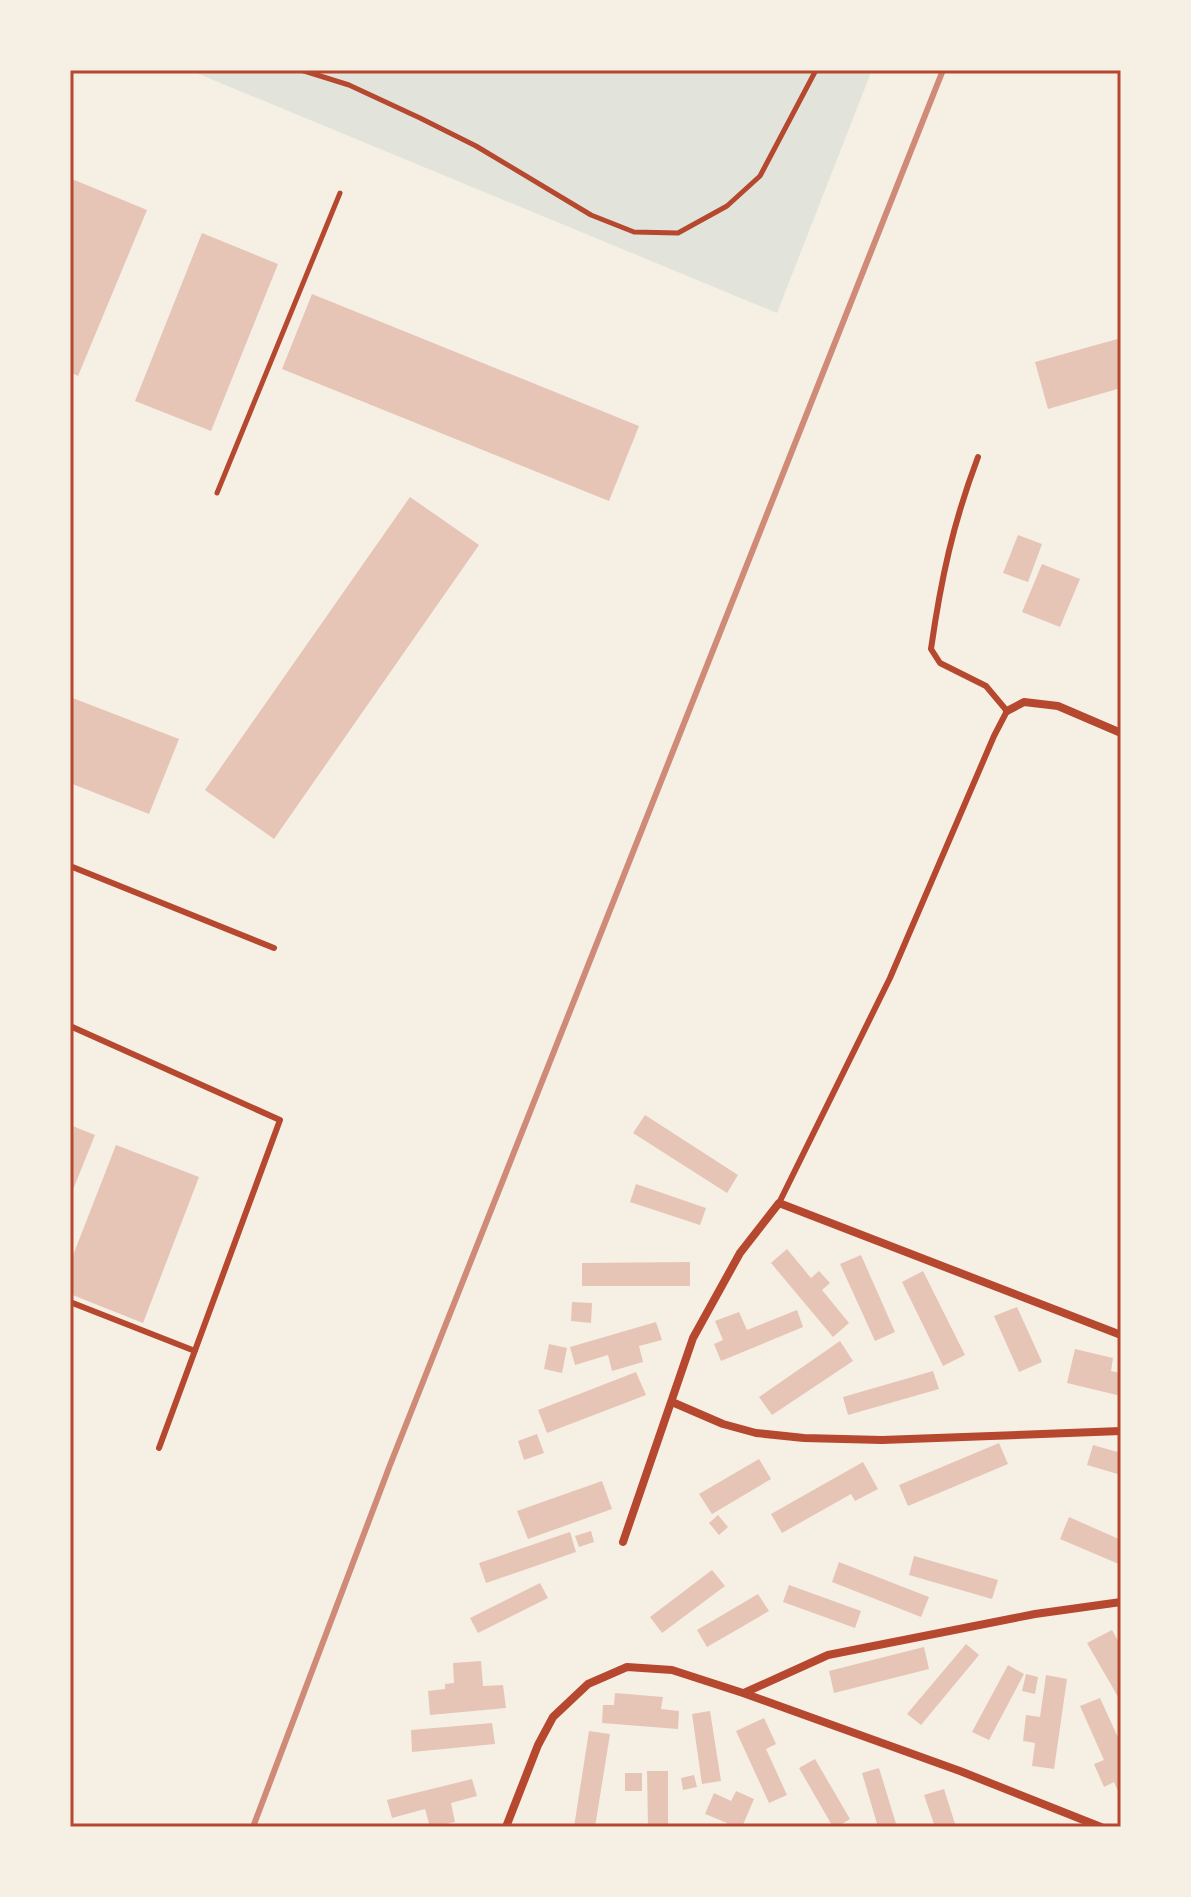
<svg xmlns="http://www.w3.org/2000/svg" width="1191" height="1897" font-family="Montserrat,sans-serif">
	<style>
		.green { fill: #e2e4dc }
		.building { fill: #e6c5b7 }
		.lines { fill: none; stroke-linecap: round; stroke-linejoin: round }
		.path { stroke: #b5482f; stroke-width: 5 }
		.service { stroke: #b5482f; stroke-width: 6 }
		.minor { stroke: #b5482f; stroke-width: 8 }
		.rail { stroke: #cf8b77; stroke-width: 6 }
		.neatline { fill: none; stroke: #b5482f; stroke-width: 3 }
	</style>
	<rect width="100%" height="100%" fill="#f6efe4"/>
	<path class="green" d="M189,70H872L777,313Z"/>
	<path class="building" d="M72,179L147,210L78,376L70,372Z
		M202,233L278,264L211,431L135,401Z
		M312,294L639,426L609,501L282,369Z
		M1121,338V388L1048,409L1035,362Z
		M410,497L479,545L274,839L205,790Z
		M1018,535L1042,544L1028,582L1003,573Z
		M1042,564L1080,579L1060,627L1022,612Z
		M70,697L179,739L149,814L70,783Z
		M645,1115L738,1175L727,1193L633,1133Z
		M70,1125L95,1135L70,1197Z
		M116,1145L199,1177L143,1323L70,1294V1263Z
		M636,1184L706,1208L700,1225L630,1202Z
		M787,1249L811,1278L819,1271L830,1283L822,1290L849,1323L833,1337L771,1263Z
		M861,1255L895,1332L875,1341L840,1264Z
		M690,1262V1286H582V1263Z
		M923,1271L965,1355L943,1366L902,1282Z
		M572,1302L592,1303L591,1323L571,1321Z
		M1017,1307L1042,1362L1019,1372L994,1316Z
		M797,1310L803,1327L721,1361L714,1344L723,1340L715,1321L739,1312L747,1330Z
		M656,1322L662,1340L639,1346L643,1362L612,1371L608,1355L575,1365L570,1347Z
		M840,1341L853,1361L772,1415L759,1397Z
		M549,1344L567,1348L562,1373L544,1369Z
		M1075,1349L1113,1358L1111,1371L1121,1373V1396L1067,1383Z
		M933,1371L939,1389L848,1415L843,1397Z
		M636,1372L646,1395L547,1433L538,1410Z
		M537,1434L544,1453L524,1460L518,1441Z
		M999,1443L1008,1464L908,1506L899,1485Z
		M1093,1445L1121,1453V1475L1087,1465Z
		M759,1459L771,1479L712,1514L699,1494Z
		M863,1462L878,1489L855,1501L851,1494L782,1533L771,1514Z
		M602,1481L612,1509L528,1539L517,1511Z
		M718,1515L728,1527L719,1535L709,1523Z
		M1069,1517L1121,1540V1565L1060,1539Z
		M591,1531L594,1542L579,1547L575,1536Z
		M570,1532L576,1552L486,1583L479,1563Z
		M914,1556L998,1580L992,1599L909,1575Z
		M839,1562L929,1597L921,1617L832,1582Z
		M712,1570L725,1586L662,1633L650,1617Z
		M540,1583L548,1598L478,1633L470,1618Z
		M789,1585L861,1611L855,1628L783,1602Z
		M758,1594L769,1611L707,1647L697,1630Z
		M1112,1630L1121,1646V1702L1087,1643Z
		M966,1644L979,1655L921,1725L907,1714Z
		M924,1647L929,1669L834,1693L829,1671Z
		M481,1661L483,1686L503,1685L506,1708L430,1715L428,1691L445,1689V1684L454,1683L453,1663Z
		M1008,1665L1024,1674L989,1740L972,1732Z
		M1026,1674L1038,1677L1035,1694L1022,1691Z
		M1046,1675L1067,1679L1054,1769L1032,1766L1035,1743L1023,1741L1026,1715L1040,1717Z
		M615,1693L663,1697L661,1709L679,1711L678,1729L602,1723L603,1705H614Z
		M1100,1698L1121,1744V1798L1114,1782L1104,1787L1094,1764L1104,1760L1080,1706Z
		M710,1711L721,1781L702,1784L692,1714Z
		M764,1718L776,1744L766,1749L787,1795L769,1803L736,1731Z
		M492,1723L495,1744L412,1752L411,1730Z
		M589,1731L610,1734L595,1827H574Z
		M815,1759L850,1819L837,1827H833L799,1768Z
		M879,1768L897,1827H878L862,1773Z
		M647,1771H668V1827H648Z
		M625,1773H642V1791H625Z
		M694,1775L697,1787L683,1790L681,1778Z
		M472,1779L477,1796L451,1803L455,1822L430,1827L425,1809L392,1818L387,1800Z
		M944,1789L956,1827H935L924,1795Z
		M736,1791L754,1799L742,1827H725L727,1823L705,1814L714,1793L731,1801Z"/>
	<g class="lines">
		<path class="path" d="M301,70L349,85L420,118L476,146L591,215L634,232L678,233L727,206L760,176L816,70
			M217,493L340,193"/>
		<path class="service" d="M70,866L274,948
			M70,1026L280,1120L159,1448
			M779,1203L890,978L994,736L1007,711L986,686L940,663L931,649C941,579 953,523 978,457
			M70,1302L195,1351"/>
		<path class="minor" d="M1007,711L1024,702L1058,706L1121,733
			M672,1402L723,1424L756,1433L804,1438L882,1440L1121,1431
			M623,1542L693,1338L740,1253L779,1203L1121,1335
			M744,1693L828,1655L1035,1614L1121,1602
			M506,1827L538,1745L553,1717L588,1684L627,1667L672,1670L743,1693L960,1771L1101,1827"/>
		<path class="rail" d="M253,1827L390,1465L943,70"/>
	</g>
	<rect width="1191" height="1897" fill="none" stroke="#f6efe4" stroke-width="144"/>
	<rect x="72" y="72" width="1047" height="1753" class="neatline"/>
</svg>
